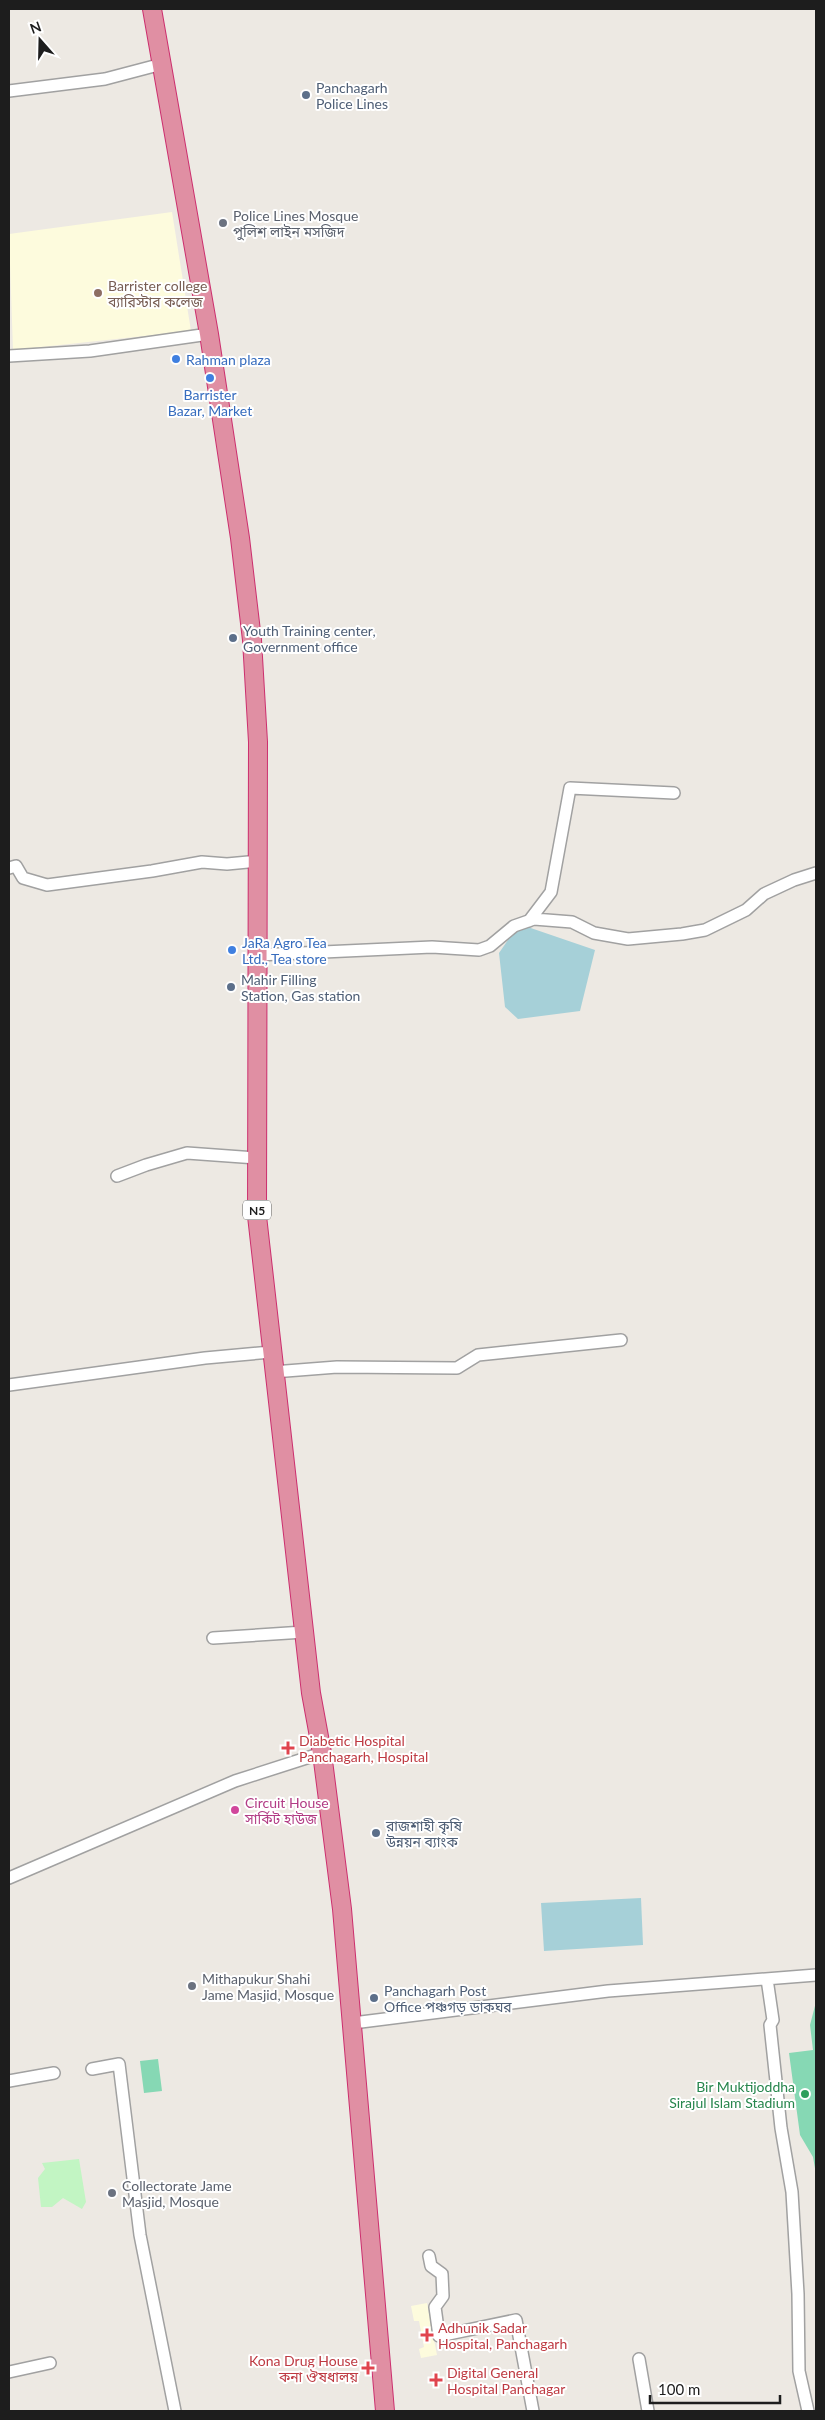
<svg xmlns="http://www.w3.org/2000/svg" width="825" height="2420" font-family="Lato,'Noto Sans Bengali',sans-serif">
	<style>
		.education { fill: #fdfbdd }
		.park { fill: #c2f5c3 }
		.pitch { fill: #86d8b4 }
		.water { fill: #a6d0d8 }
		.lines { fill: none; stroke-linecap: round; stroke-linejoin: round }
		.minor-casing { stroke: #a1a1a1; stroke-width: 14 }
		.highway-casing { stroke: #cc2f6e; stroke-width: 20 }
		.minor { stroke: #fff; stroke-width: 11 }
		.highway { stroke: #e08fa3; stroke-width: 18 }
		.service-dot { fill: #5c6f8a; stroke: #fff; stroke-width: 2 }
		.worship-dot { fill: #6b7280; stroke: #fff; stroke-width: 2 }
		.education-dot { fill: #8d6e63; stroke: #fff; stroke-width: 2 }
		.shop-dot { fill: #3f7fe0; stroke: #fff; stroke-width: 2 }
		.health-dot { fill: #e0444e; stroke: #fff; stroke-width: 2 }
		.hotel-dot { fill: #d1479c; stroke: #fff; stroke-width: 2 }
		.leisure-dot { fill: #2e9e5b; stroke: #fff; stroke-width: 2 }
		.labels { text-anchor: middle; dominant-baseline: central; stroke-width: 4; stroke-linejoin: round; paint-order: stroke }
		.shield { fill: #fff; stroke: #616161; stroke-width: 1 }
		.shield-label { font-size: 12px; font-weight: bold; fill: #1d1d1d }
		.service-label { font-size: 14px; fill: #4e5e75; stroke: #fff; text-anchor: start }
		.worship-label { font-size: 14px; fill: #5b616d; stroke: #fff; text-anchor: start }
		.education-label { font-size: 14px; fill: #785e54; stroke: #fff; text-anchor: start }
		.shop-label { font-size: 14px; fill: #366cbe; stroke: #fff; text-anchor: start }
		.health-label { font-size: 14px; fill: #be3a42; stroke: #fff; text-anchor: start }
		.hotel-label { font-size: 14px; fill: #b23c85; stroke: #fff; text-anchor: start }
		.leisure-label { font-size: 14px; fill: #27864d; stroke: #fff; text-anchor: end }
	</style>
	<rect width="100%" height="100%" fill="#ede9e3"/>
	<path class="education" d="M172,212L191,331L13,350L9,234Z
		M427,2303L437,2355L421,2358L419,2349L424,2347L419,2321H414L411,2306Z"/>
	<path class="park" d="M79,2159L86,2202L82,2209L63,2198L52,2207H41L38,2178L45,2169L42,2163Z"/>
	<path class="pitch" d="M816,2002V2174L813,2157L800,2135L789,2053L813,2050L810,2025Z
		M158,2059L162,2091L144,2093L140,2061Z"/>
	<path class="water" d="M519,924L595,950L580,1011L518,1019L505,1007L499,953Z
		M641,1898L643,1945L544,1951L541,1903Z"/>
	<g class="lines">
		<g class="minor-casing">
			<path id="minor" d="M9,91L105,79L162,64
				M9,356L90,351L209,334
				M9,868L16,866L23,878L47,885L152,871L202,862L227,864L258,861
				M529,921L551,892L570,788L674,793
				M258,955L432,947L479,950L490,946L514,926L534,919L572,922L594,933L628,939L682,934L705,930L746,910L764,894L794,880L816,873
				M117,1176L146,1165L187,1153L257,1158
				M273,1372L337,1367L457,1368L478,1355L621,1340
				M9,1385L205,1358L271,1352
				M213,1638L304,1632
				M9,1878L235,1781L322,1753
				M767,1979L773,2020L770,2025L781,2128L792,2192L798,2294L799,2371L808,2411
				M353,2023L608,1991L816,1975
				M92,2069L119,2064L140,2235L175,2411
				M9,2081L54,2073
				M429,2256L431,2266L442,2274L443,2296L435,2307L439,2336L516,2320L533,2411
				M639,2359L648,2411
				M9,2372L50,2363"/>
		</g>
		<g class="highway-casing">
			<path id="highway" d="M152,9L209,334L240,538L252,640L258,742L257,1216L311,1693L322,1753L342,1909L385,2411"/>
		</g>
		<use href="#minor" class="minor"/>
		<use href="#highway" class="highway"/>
	</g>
	<g class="service-dot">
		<circle cx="306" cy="95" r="5"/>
		<circle cx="233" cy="638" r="5"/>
		<circle cx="231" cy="987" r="5"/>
		<circle cx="376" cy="1833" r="5"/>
		<circle cx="374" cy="1998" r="5"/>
	</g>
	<g class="worship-dot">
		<circle cx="223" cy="223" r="5"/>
		<circle cx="192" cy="1986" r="5"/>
		<circle cx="112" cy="2193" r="5"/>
	</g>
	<circle class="education-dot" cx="98" cy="293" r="5"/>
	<g class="shop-dot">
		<circle cx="176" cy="359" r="5"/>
		<circle cx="210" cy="378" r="5"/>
		<circle cx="232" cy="950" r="5"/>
	</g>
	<g class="health-dot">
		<path d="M285.5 1740.5h5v5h5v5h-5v5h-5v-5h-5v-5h5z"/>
		<path d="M424.5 2327.5h5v5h5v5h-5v5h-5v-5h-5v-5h5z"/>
		<path d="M365.5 2360.5h5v5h5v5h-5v5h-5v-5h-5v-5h5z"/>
		<path d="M433.5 2372.5h5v5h5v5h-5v5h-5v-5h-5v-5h5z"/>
	</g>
	<circle class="hotel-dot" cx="235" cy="1810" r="5"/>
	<circle class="leisure-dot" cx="805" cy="2094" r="5"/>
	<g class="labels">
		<rect class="shield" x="243" y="1200.5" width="28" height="19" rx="4"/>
		<g class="shield-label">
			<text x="257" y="1210">N5</text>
		</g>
		<g class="service-label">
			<text x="316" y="87">Panchagarh<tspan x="316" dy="16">Police Lines</tspan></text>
			<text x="243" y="630">Youth Training center,<tspan x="243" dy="16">Government office</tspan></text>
			<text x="241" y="979">Mahir Filling<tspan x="241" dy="16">Station, Gas station</tspan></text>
			<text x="386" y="1825">রাজশাহী কৃষি<tspan x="386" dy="16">উন্নয়ন ব্যাংক</tspan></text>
			<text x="384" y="1990">Panchagarh Post<tspan x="384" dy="16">Office পঞ্চগড় ডাকঘর</tspan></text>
		</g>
		<g class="worship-label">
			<text x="233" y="215">Police Lines Mosque<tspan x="233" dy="16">পুলিশ লাইন মসজিদ</tspan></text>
			<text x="202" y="1978">Mithapukur Shahi<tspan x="202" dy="16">Jame Masjid, Mosque</tspan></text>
			<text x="122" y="2185">Collectorate Jame<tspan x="122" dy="16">Masjid, Mosque</tspan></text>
		</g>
		<g class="education-label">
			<text x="108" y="285">Barrister college<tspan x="108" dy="16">ব্যারিস্টার কলেজ</tspan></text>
		</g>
		<g class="shop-label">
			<text x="186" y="359">Rahman plaza</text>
			<text x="210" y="394" text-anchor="middle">Barrister<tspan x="210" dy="16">Bazar, Market</tspan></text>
			<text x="242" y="942">JaRa Agro Tea<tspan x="242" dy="16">Ltd., Tea store</tspan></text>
		</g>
		<g class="health-label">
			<text x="299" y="1740">Diabetic Hospital<tspan x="299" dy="16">Panchagarh, Hospital</tspan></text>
			<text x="438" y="2327">Adhunik Sadar<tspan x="438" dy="16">Hospital, Panchagarh</tspan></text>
			<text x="358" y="2360" text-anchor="end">Kona Drug House<tspan x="358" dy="16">কনা ঔষধালয়</tspan></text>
			<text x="447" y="2372">Digital General<tspan x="447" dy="16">Hospital Panchagar</tspan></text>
		</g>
		<g class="hotel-label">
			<text x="245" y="1802">Circuit House<tspan x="245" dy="16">সার্কিট হাউজ</tspan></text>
		</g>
		<g class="leisure-label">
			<text x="795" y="2086">Bir Muktijoddha<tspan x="795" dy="16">Sirajul Islam Stadium</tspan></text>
		</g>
	</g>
	<rect width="825" height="2420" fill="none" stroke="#1d1d1d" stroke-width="20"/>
	<g transform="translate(40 40) rotate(340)" stroke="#ffffff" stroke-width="4" paint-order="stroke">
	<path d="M0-4L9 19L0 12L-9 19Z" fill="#1d1d1d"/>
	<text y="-8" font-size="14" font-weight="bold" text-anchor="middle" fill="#1d1d1d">N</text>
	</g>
	<path d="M650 2395v8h130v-8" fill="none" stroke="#1d1d1d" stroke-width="2.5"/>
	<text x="658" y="2395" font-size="15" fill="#1d1d1d" stroke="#ffffff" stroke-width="4" paint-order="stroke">100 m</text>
</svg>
